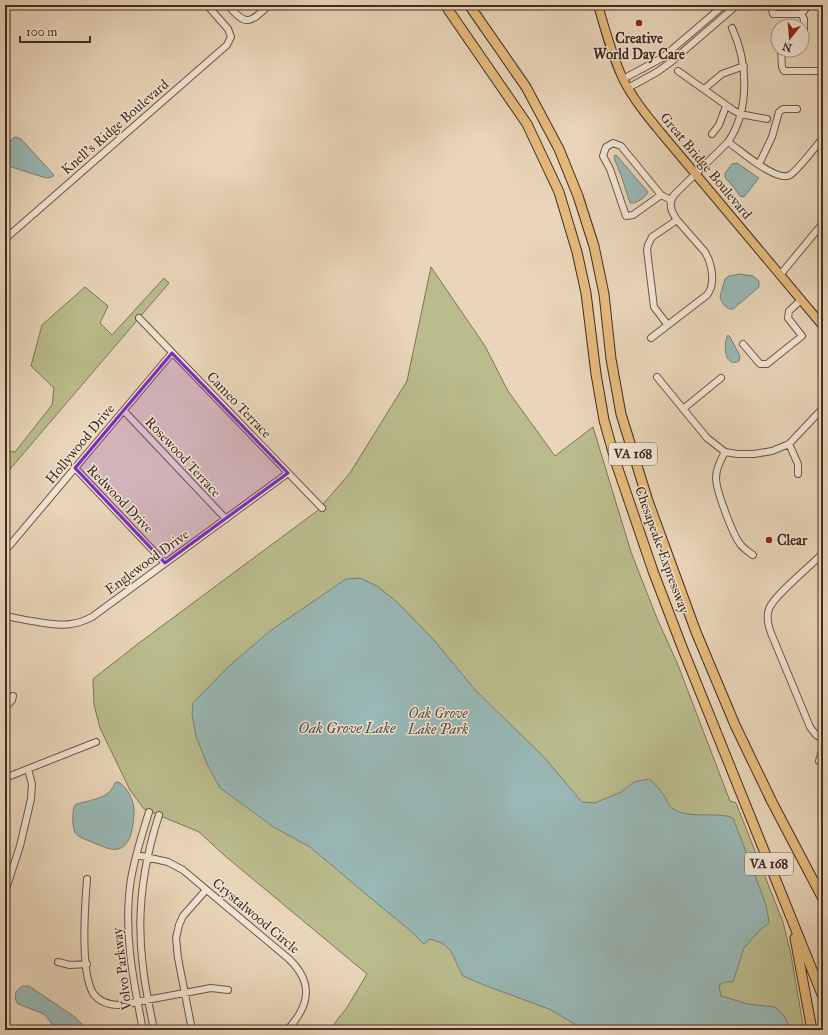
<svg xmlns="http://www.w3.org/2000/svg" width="828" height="1035" font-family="'IM FELL Great Primer',serif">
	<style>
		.green { fill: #babc8d; stroke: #7e7457 }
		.water { fill: #99b8b6; stroke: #77807a }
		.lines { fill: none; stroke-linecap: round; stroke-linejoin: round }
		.minor-casing { stroke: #6c5647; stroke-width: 8 }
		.major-casing { stroke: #432b21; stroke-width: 10 }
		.highway-casing { stroke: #432b21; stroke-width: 11 }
		.minor { stroke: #f1e4d2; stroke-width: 6 }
		.major { stroke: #e4ba7c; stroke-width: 8 }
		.highway { stroke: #e4ba7c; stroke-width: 9 }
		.marked { fill: #7b2cbf; fill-opacity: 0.2; stroke: #7b2cbf; stroke-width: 3; stroke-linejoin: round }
		.poi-dot { fill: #8f2418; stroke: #f1e4d2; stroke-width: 1.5 }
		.labels { text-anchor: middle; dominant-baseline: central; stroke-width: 3; stroke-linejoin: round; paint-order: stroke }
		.shield { fill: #f1e4d2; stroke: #776256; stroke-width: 1 }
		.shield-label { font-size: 13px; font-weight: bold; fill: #432b21 }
		.poi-label { font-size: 14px; font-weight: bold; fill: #432b21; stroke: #f1e4d2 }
		.street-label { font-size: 14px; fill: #432b21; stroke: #f1e4d2 }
		.park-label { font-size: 14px; font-style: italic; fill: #5b4837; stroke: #f1e4d2 }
		.water-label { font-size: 15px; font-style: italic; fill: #54473f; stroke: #f1e4d2 }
	</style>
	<rect width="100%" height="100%" fill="#e9d5b9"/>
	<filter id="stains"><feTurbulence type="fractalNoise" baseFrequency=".005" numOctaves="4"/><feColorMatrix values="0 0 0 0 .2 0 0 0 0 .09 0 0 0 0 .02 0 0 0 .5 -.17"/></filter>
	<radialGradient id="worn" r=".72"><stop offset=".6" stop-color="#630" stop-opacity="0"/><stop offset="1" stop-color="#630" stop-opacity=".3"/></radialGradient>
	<path class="green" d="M431,267L485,346L508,391L555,456L593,427L631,552L656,616L678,665L730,801L736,803L783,922L791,955L804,1030H329L346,1009L367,974L224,855L199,832L144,809L130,790L100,728L94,705L93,679L139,643L317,511L350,473L407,381Z
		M164,278L169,283L5,475V450L15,452L52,405L54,388L31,366L42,325L85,287L108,306L100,323L112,335Z"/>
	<path class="water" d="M16,137L21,139L54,175L52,177L46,178L5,165V149L13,138Z
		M615,155L617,156L648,192C645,198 636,204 630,203L621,175L614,158Z
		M737,163L759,178L744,197L740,196L735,189L725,177V173L732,164Z
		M740,274L753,276L759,281V287L733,309C726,310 722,303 720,297L725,279L729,276Z
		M728,335L730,337L740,356L739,361C724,369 723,343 728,335Z
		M360,578L377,586L397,602L433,639L476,691L543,756L582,802L595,803L621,792L634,782L649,779C654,783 659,788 662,793C666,797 668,805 672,808C687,820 717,811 733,818L765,902L768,915L769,923L760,930L744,948L733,982H725L719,985L721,996L748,1004L775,1007L785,1017L791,1030H585L549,1009L484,985L463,976L457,964L451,951L442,943L430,939L424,944L412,932L379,905L310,847L275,828L220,788L207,764L196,736L192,714L193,703L228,667L270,631L346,579Z
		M118,782C127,786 134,801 134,810C134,818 133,827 131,834C124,856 110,850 94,843C88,840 78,838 75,832C72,826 72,811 75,805C90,799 109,800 115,783Z
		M22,986H29L75,1017L88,1030H57L44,1014L18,1004L15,999L16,992Z"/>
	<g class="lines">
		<g class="minor-casing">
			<path id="minor" d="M228,5C246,27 250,23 269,5
				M771,5L773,14H801L809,5
				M801,14L804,19V35
				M781,50L782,67L784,71H823
				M678,71L733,110L740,114L767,119
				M623,79L662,58L724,5
				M628,88L657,72L671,62L737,5
				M704,89L722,74L744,66
				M712,134L719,125L726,106
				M728,142C740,150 777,183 790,175C798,170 816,146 823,138
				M759,164L772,137L779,112L783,109H797
				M661,195L633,215L626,216L610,169L603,156L606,147L613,143L621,146L661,195L671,200
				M5,239L227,45L231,37L228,29L207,5
				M780,275L823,223
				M139,318L322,508
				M667,324L654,307L647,250L648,245L652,237L677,220C671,211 668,204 674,195L728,142C750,110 748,62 732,28
				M651,338L707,295C716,284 712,264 705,252L677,220
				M743,344L760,364H767L802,336L788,318L789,311L801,300
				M657,377L707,438L725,452L737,454H754L772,451L789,444L823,408
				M683,409L721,378
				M124,411L226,519
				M789,444L798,464V474
				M725,452C721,459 716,469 716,478C716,490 733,536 741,545C744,549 749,552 753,555
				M75,468L165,563
				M5,551L172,353
				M823,553C812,565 773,596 769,609C766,617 768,625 771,633L810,727L816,735L823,739
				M5,616C23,619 55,627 71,624C79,623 86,620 92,617L288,473
				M5,708L12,700L13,696
				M819,761L823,748
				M5,778L96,742
				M137,855L168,862L183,870L289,959C314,983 310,1006 287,1030
				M87,879C85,904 80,972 93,993C99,1002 110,1005 120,1005L211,988L228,990
				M5,892L20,846L31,799L32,784L28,769
				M58,962L70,965L87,964
				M143,1030C133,980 123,930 131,879C135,856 142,834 149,812
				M154,1030C150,1009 145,988 143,967C136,915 143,864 159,815
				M192,1030L178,958L176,938L179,925L183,916L206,890"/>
		</g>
		<g class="major-casing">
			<path id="major" d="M598,5C605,30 612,55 623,79C633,99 648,117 662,134L823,326"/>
		</g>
		<g class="highway-casing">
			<path id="highway" d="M445,5L527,124L559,192L577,252L586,293L596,374L604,420L616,463L653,571L682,647L823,997
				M469,5L526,87L559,149L578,196L594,246L604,294L611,359L621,414L648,501L696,632L735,725L772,802L823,899
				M795,938L812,1030"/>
		</g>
		<use href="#minor" class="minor"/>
		<use href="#major" class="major"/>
		<use href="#highway" class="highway"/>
	</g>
	<path class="marked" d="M172,353L288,473L165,563L75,468Z"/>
	<g class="poi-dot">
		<circle cx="639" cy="23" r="4"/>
		<circle cx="769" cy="540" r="4"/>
	</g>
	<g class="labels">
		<g class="shield">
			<rect x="609" y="443" width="48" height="22" rx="3"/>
			<rect x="745" y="853" width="48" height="22" rx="3"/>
		</g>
		<g class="shield-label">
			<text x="633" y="454">VA 168</text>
			<text x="769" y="864">VA 168</text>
		</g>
		<g class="poi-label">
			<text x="639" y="38">Creative<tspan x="639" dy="16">World Day Care</tspan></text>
			<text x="777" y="540" text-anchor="start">Clear</text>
		</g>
		<g class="street-label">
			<text transform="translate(115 127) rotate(-41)">Knell's Ridge Boulevard</text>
			<text transform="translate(706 166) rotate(50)">Great Bridge Boulevard</text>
			<text transform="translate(239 405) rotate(46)">Cameo Terrace</text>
			<text transform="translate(80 444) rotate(-50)">Hollywood Drive</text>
			<text transform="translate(183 457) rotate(47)">Rosewood Terrace</text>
			<text transform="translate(120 499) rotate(46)">Redwood Drive</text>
			<text transform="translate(662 550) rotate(70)">Chesapeake Expressway</text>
			<text transform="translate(147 562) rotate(-36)">Englewood Drive</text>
			<text transform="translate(256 916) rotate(40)">Crystalwood Circle</text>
			<text transform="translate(122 969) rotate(-97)">Volvo Parkway</text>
		</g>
		<g class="park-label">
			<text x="438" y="713">Oak Grove<tspan x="438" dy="16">Lake Park</tspan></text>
		</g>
		<g class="water-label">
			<text x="347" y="728">Oak Grove Lake</text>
		</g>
	</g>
	<rect width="828" height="1035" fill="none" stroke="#e9d5b9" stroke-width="20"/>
	<rect x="6" y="6" width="816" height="1023" fill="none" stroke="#432b21" stroke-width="2"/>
	<rect x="10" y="10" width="808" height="1015" fill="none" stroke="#432b21"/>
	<g transform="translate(790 38) rotate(197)"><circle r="19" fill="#f1e4d2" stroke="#ab9a8b"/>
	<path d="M0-3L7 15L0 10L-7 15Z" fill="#8f2418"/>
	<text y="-6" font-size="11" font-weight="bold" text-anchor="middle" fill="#432b21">N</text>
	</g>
	<path d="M20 36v6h70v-6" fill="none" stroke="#432b21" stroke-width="2"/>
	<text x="26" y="36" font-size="12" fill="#432b21" stroke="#f1e4d2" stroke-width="3" paint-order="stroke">100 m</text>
	<rect width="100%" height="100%" filter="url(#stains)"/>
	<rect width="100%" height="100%" fill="url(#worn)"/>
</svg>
